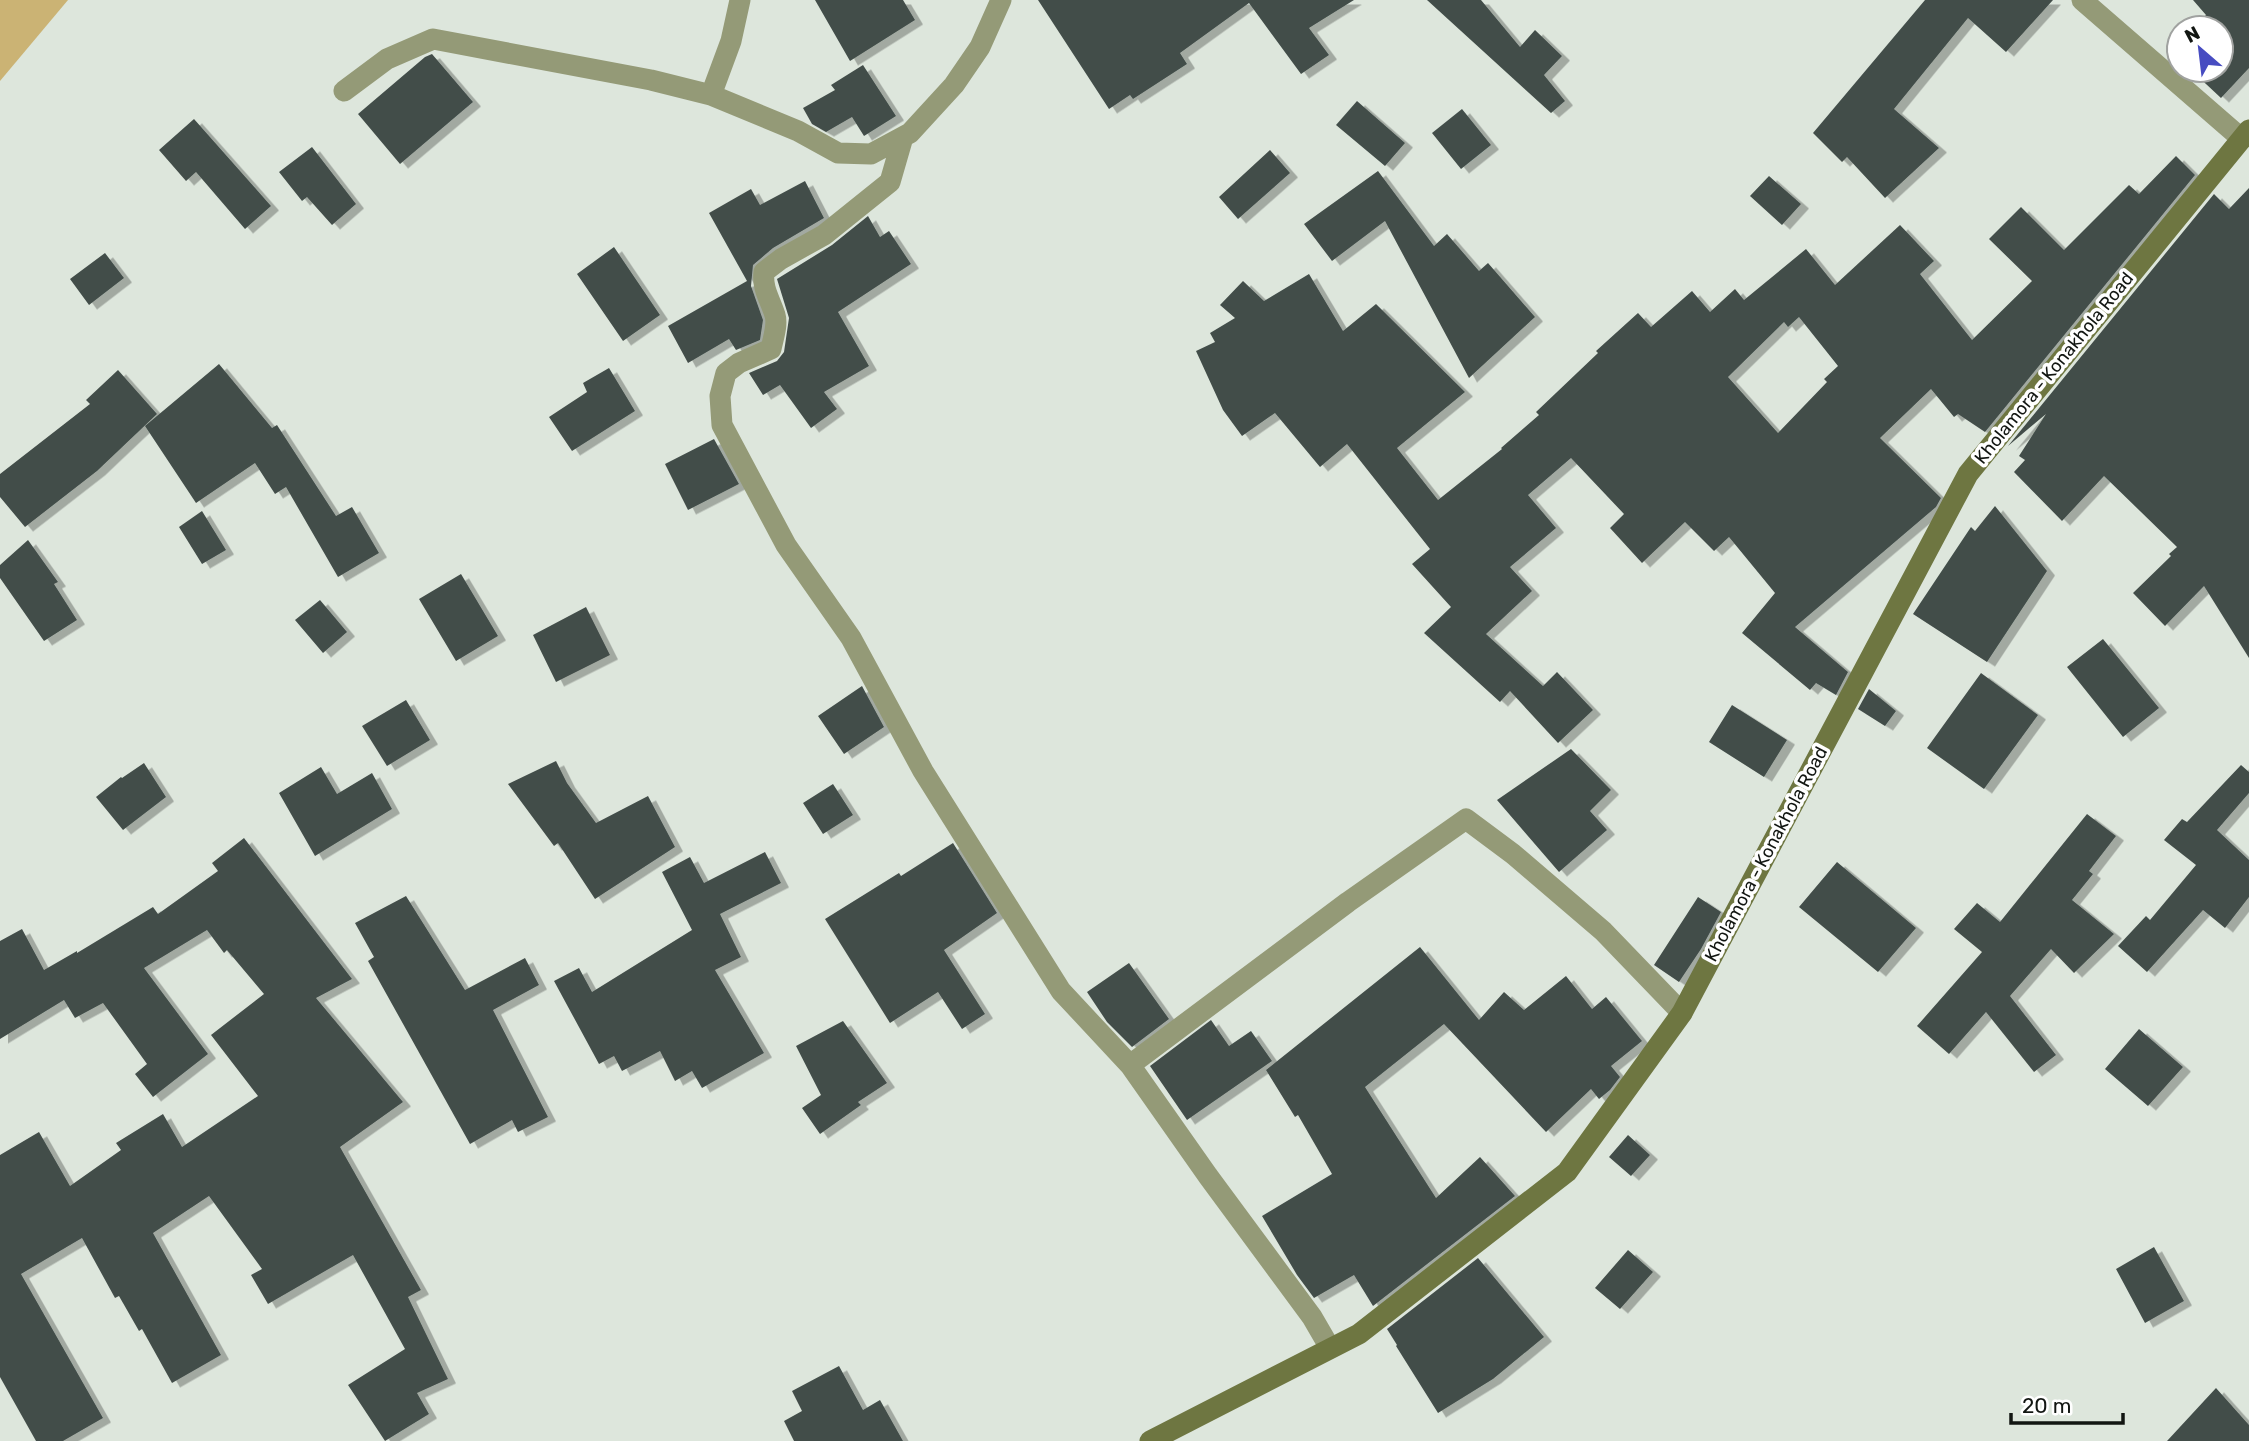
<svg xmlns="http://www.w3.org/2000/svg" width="2249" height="1441" font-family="Rubik,sans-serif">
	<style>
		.grass { fill: #cbb374 }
		.building { fill: #434e4a; fill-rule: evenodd; filter: url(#shadow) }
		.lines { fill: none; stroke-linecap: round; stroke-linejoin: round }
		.street { stroke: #949a77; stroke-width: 21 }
		.secondary { stroke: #6e7641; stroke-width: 21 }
		.labels { text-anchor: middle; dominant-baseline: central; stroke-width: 7; stroke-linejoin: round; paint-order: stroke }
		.street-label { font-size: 18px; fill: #121612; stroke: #fff }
	</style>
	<defs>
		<filter id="shadow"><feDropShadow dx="8" dy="4.5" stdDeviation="0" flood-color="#0004"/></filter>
	</defs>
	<rect width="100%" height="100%" fill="#dde6dc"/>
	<path class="grass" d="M0,0H68L0,81Z"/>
	<path class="building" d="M815,0H903L915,20L850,61Z
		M1038,0H1354L1309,28L1329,55L1301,74L1249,3L1180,53L1187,64L1133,99L1130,95L1109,109Z
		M1427,0H1481L1520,47L1535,30L1562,56L1544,75L1565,101L1551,113Z
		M1925,0H2053L2006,52L1968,18L1894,109L1939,148L1885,198L1847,157L1842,162L1813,133Z
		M2193,0H2249V68L2221,98L2191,70H2221V28H2193L2206,15Z
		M432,54L473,102L400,164L358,114L425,57Z
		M863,65L896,116L864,136L852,117L826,132L812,124L803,108L835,90L831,85Z
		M1357,101L1405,143L1385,166L1336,125Z
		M1462,109L1491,145L1461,169L1432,133Z
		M194,119L271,206L245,229L196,172L186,181L159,150Z
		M312,147L356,204L332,225L307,197L302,201L279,172Z
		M1270,150L1290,173L1238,219L1219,197Z
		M2176,156L2195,175L1985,432L1958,414L1954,417L1931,389L1880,438L1941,498L1936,507L1795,627L1848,672L1836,695L1816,683L1810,690L1742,633L1775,593L1729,537L1714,551L1685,522L1642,563L1610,528L1624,514L1571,458L1528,495L1556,528L1510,567L1532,591L1486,634L1543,686L1557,672L1593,710L1558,743L1510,691L1500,702L1424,633L1451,607L1412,564L1430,549L1347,444L1320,467L1275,413L1242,436L1223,410L1196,351L1215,342L1210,333L1235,318L1220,305L1243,281L1264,301L1309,274L1343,331L1376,304L1465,392L1397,448L1438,500L1502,449L1501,448L1539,415L1536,412L1598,353L1596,351L1638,313L1651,327L1692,291L1710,312L1735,289L1744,300L1806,249L1835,285L1900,225L1934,261L1920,274L1972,340L2032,281L1989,239L2021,207L2064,250L2129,185L2139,194ZM1799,317L1838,366L1824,379L1827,382L1778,433L1728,377L1784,322L1788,327Z
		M1378,171L1434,246L1447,234L1479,271L1488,263L1535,317L1469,378L1385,221L1332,261L1304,224Z
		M1769,176L1801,204L1782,225L1750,196Z
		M805,181L824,218L773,248L753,265L751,286L763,320L760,340L736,350L729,339L688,363L668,326L747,281L709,213L751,189L760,205Z
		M2249,188V658L2204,586L2165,626L2133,593L2171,556L2169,554L2177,547L2104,476L2062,521L2014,472L2025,460L2019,456L2046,414L2008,446L2214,194L2229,209Z
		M868,216L880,237L889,231L911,264L838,312L869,366L824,392L837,409L811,428L780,385L763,395L749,373L777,361L784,352L789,318L777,279L832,245Z
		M614,247L660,315L623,341L577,274Z
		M105,253L124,278L89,305L70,279Z
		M219,364L272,428L277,425L336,516L352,507L379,553L338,577L286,487L275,494L255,463L196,503L145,426Z
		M609,368L635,411L572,451L549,417L587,392L583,383Z
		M118,370L157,414L97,471L25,527L0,497V474L90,404L86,400Z
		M714,439L739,484L688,510L665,464Z
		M1995,506L2047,571L1987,662L1913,614L1971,527L1975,531Z
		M202,511L226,550L202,564L179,527Z
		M28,540L58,582L54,584L77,620L44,641L0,578V565Z
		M461,574L498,636L456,661L419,599Z
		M320,600L347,632L323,653L295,620Z
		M586,607L610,655L556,682L533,635Z
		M2103,639L2159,708L2123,737L2067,667Z
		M1981,673L2038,715L1984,789L1927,748Z
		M862,686L884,727L844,754L818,716Z
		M1869,689L1896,711L1885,726L1858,709Z
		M406,700L430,740L387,766L362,726Z
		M1732,705L1787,740L1764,777L1709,742Z
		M1571,749L1611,790L1590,811L1607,830L1559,872L1497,800Z
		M556,761L567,783L596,823L648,796L675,847L595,899L558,843L554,846L508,784Z
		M144,763L166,797L123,830L96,797L121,777L122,778Z
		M2241,765L2249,772V793L2217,830L2249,860V897L2225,928L2203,910L2147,972L2118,946L2146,916L2150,920L2196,865L2164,840L2182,819L2187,822Z
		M321,767L337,794L372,773L392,809L315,856L279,793Z
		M833,784L853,815L823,834L803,803Z
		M2087,814L2116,836L2089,871L2093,874L2072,900L2114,934L2074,973L2051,949L2010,996L2056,1055L2034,1072L1986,1012L1949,1054L1917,1026L1982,952L1954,929L1977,903L2000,922Z
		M244,838L352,979L316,998L403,1102L340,1147L421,1290L408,1297L448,1379L417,1393L429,1414L385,1441L348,1385L405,1349L353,1255L268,1304L251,1275L262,1269L209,1196L153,1233L221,1355L172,1383L142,1329L139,1331L119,1296L115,1298L82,1238L21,1274L103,1418L63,1441H36L0,1377V1155L39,1132L70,1186L121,1150L116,1143L163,1114L182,1147L258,1096L211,1035L264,994L227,950L224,953L207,930L144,968L208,1054L153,1097L135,1074L147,1064L103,1003L75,1018L64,1000L0,1039V941L22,929L44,970L77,951V953L153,907L158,914L218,871L212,863Z
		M953,843L997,913L944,950L985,1014L962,1029L938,992L890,1023L825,919L899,873L901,876Z
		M765,852L781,883L720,914L741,957L715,970L764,1053L702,1088L692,1071L675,1081L660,1051L622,1071L614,1056L599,1064L554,981L579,968L592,992L692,930L662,872L690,857L704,883Z
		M1837,862L1916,928L1878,972L1799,907Z
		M406,896L465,990L525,958L539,985L493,1010L548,1117L518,1132L512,1120L470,1144L368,961L374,957L355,923Z
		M1698,897L1721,912L1701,949L1679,982L1654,965Z
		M1420,947L1479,1020L1504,992L1524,1010L1566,976L1592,1009L1606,997L1642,1041L1611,1066L1620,1077L1610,1090L1599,1099L1591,1089L1546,1132L1444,1024L1365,1087L1436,1198L1480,1157L1515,1196L1373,1306L1354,1275L1314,1298L1297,1275L1262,1216L1332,1174L1298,1115L1295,1117L1266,1070Z
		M1129,963L1169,1019L1132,1047L1107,1022L1087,992Z
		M1211,1020L1229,1046L1251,1031L1272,1061L1187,1120L1150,1066Z
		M843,1021L887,1083L858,1102L861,1105L820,1134L802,1108L821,1095L796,1046Z
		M2139,1029L2183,1067L2148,1106L2105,1069Z
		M1628,1135L1650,1155L1631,1176L1609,1157Z
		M2154,1247L2184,1301L2145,1323L2116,1269Z
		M1628,1250L1653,1272L1620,1309L1595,1288Z
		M1478,1258L1544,1337L1493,1379L1438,1413L1396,1346L1397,1345L1387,1329Z
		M839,1366L863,1410L880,1400L903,1441H794L784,1421L802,1411L792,1391Z
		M2216,1388L2249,1425V1441H2167Z"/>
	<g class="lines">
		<path class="street" d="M2082,0L2242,139
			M344,91L387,59L433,39L651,80L711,95L798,131L838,153L871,154L910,133L954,85L980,47L1001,0
			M711,95L731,41L740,0
			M903,137L890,182L824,235L781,259L764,272C762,289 770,299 775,315C778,325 773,339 771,349L739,363L726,373L720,396L722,425L786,545L851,638L923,771L1061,991L1130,1065
			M1330,1348L1312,1317L1208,1176L1130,1065L1348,902L1466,819L1513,854L1603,931L1682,1013"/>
		<path class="secondary" d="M1150,1441L1359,1334L1567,1172L1682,1013L1968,474L2249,130"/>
	</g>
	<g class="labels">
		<g class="street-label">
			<text transform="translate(2054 368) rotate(-51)">Kholamora - Konakhola Road</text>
			<text transform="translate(1766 854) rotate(-62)">Kholamora - Konakhola Road</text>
		</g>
	</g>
	<g transform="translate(2200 49) rotate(332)"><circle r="33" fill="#ffffff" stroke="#a0a2a0" stroke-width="2"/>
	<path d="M0-5L12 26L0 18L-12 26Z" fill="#474cc1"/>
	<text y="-10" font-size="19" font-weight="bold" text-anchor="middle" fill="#121612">N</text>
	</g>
	<path d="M2011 1413v10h112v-10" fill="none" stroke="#121612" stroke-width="3.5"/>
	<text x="2022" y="1413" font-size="21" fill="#121612" stroke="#ffffff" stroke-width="5" paint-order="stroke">20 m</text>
</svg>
